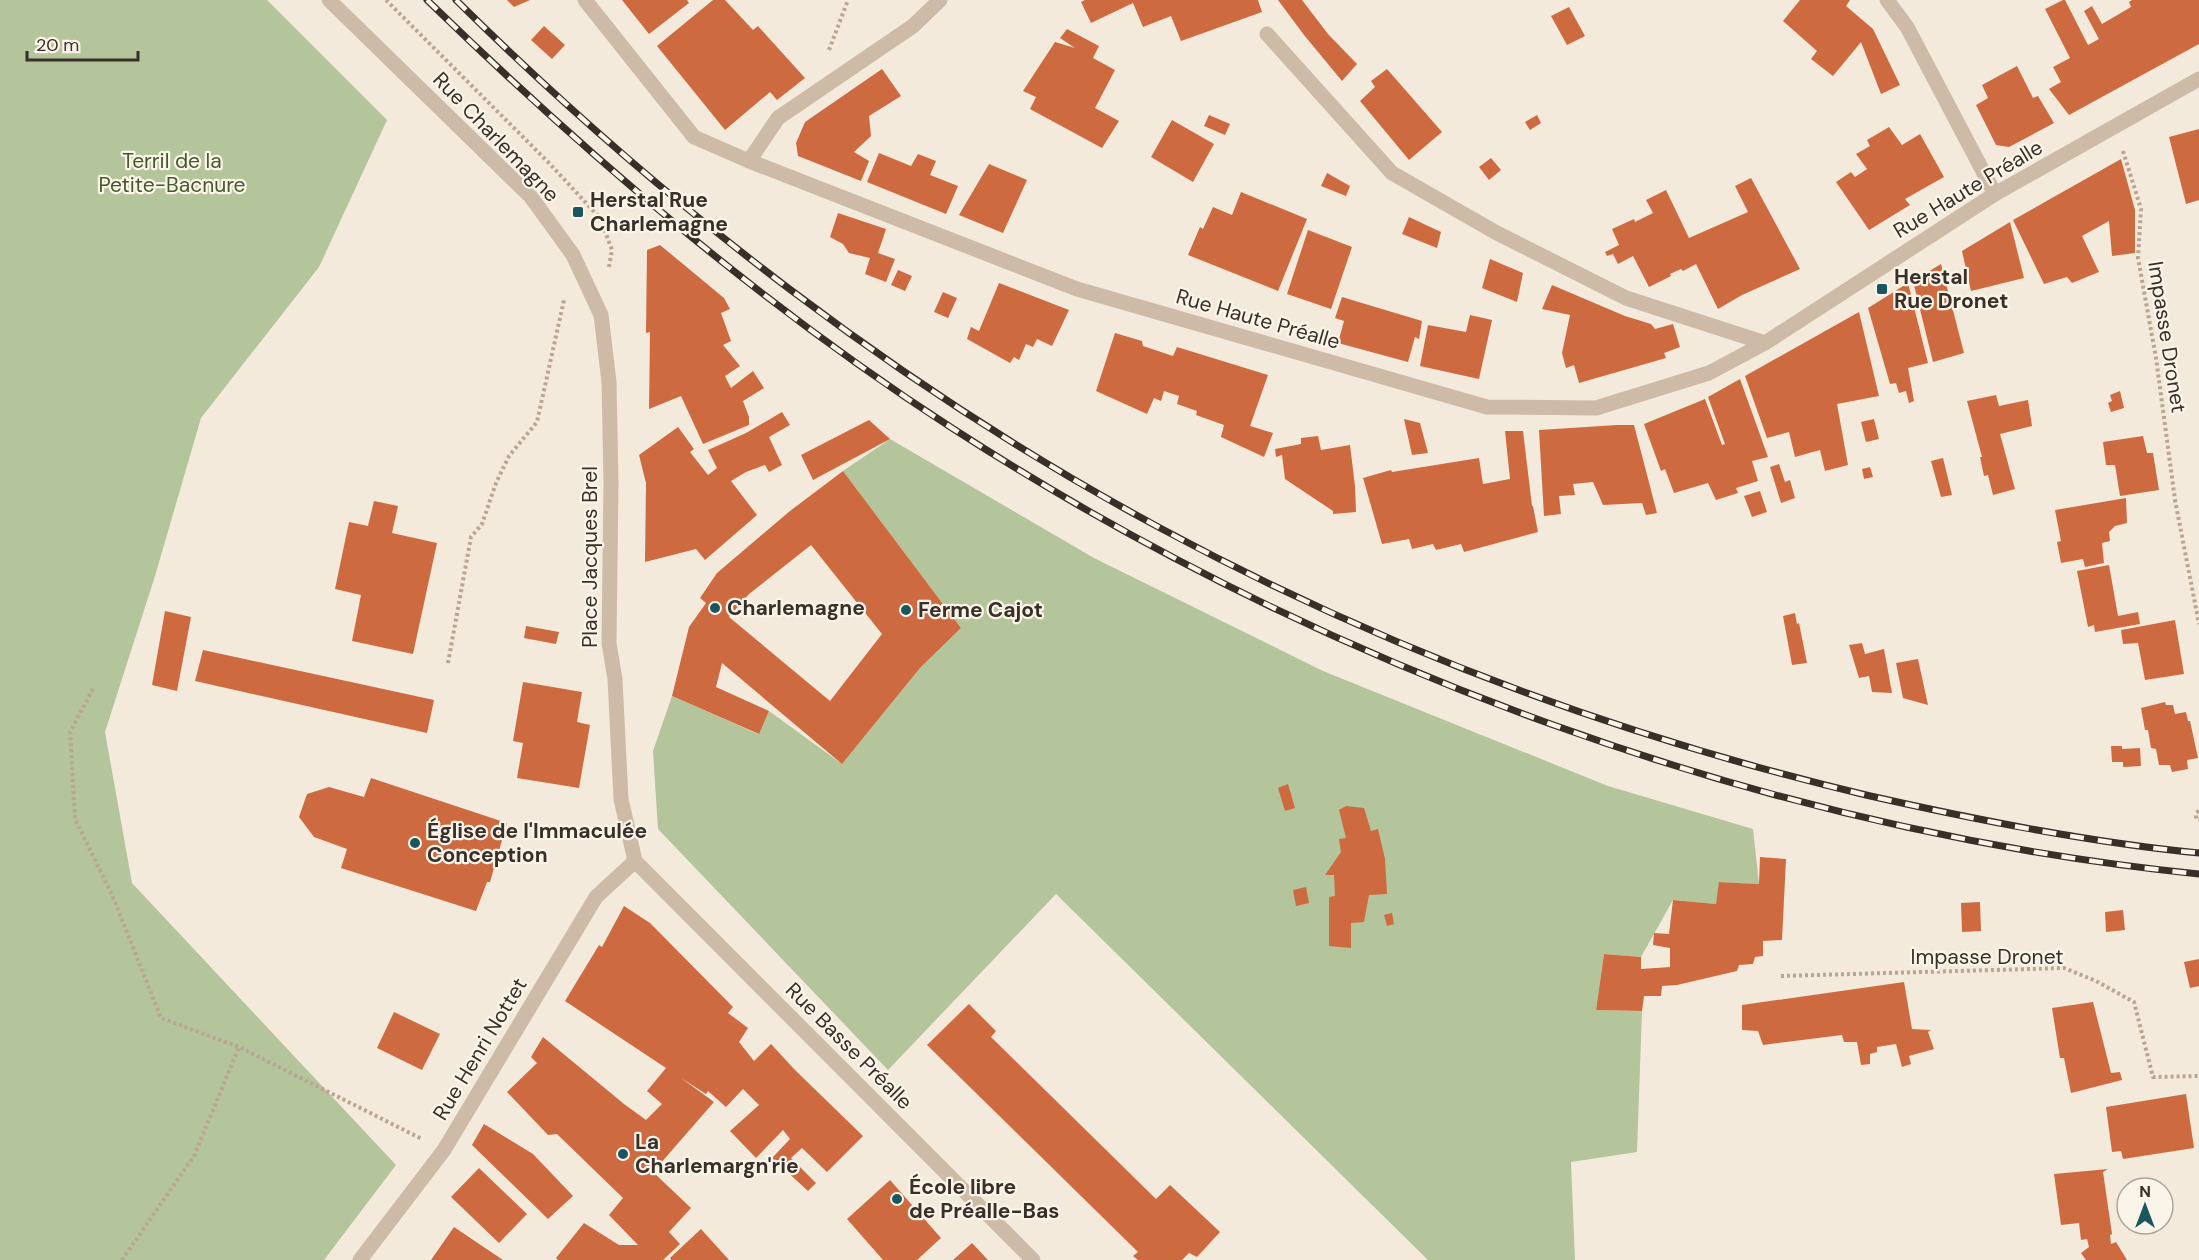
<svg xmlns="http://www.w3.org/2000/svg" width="2199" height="1260" font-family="'DM Sans',sans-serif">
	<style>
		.green { fill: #b4c49b }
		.building { fill: #ce6a40; fill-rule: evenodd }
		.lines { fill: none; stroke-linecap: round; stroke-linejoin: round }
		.path { stroke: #b9a591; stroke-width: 4; stroke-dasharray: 3 3; stroke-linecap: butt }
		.minor { stroke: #cdbba7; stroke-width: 15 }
		.tertiary { stroke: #cdbba7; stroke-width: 15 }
		.rail-casing { stroke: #392e28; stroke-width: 7 }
		.rail { stroke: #fbf4e9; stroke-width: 4.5; stroke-dasharray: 14; stroke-linecap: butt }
		.poi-dot { fill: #1a565e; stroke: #fbf4e9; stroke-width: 2 }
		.labels { text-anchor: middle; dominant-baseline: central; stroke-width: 4.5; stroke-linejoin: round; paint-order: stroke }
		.street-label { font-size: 21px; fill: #392e28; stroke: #fbf4e9 }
		.park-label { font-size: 21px; fill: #45592a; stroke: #fbf4e9 }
		.poi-label { font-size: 21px; font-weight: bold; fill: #392e28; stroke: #fbf4e9; text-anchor: start }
	</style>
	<rect width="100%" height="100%" fill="#f4eadc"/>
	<path class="green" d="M0,0H267L387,120L319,267L201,418L155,576L105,732L132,883L396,1165L324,1260H0Z
		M890,439L1094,558L1323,671L1608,786L1753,829L1759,884L1720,882L1716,904L1673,900L1641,957L1604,954L1596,1010L1642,1011L1637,1152L1571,1162L1575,1260H1428L1056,894L888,1070L658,829L653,751L672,696L758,734L769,711L842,764L920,668L961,628L843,471Z"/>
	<path class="building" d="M507,0H530L514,7Z
		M622,0H687L689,3L649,34Z
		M713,0H725L753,30L758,26L805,78L777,100L770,92L725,130L657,46Z
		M1085,0H1258L1262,12L1181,41L1171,16L1143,27L1133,3L1091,23L1081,2Z
		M1278,0H1302L1328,34L1357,64L1342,81L1304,35Z
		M1800,0H1850L1846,6L1873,29L1900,85L1881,94L1861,42L1833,76L1811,59L1817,51L1783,21Z
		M2063,0H2065L2088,45L2099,39L2084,11L2092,6L2102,24L2131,7L2129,2L2132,0H2199V44L2069,115L2049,89L2061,82L2053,67L2070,58L2045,9Z
		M1569,7L1585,36L1567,45L1551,16Z
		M544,26L565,45L552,59L531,40Z
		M1067,29L1099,46L1093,58L1115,70L1095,108L1119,121L1102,148L1030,109L1036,97L1023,91L1055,42L1075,48L1060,38Z
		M2017,66L2033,98L2038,96L2054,123L2009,147L1996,145L1976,105L1988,98L1982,85Z
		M882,69L901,96L869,116L871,136L854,152L869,161L861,181L798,156L796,143L805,122Z
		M1387,69L1442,132L1409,160L1360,101L1375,87L1371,81Z
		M1209,115L1230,124L1225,135L1204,126Z
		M1537,115L1541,123L1530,130L1525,122Z
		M1172,120L1214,144L1193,182L1151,157Z
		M1889,127L1902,145L1920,134L1944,177L1905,199L1910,205L1869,230L1836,182L1851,172L1855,177L1867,169L1856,154L1870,146L1867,140Z
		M2199,129V200L2186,204L2169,137Z
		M879,153L911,166L918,154L936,161L930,175L958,186L946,214L867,182Z
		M1491,158L1501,170L1489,180L1479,167Z
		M2121,159L2135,210V253L2112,256L2109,221L2082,236L2099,272L2072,283L2067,277L2044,284L2013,220Z
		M989,164L1027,180L1003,233L959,215Z
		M1327,173L1350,186L1346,196L1321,186Z
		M1751,178L1800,269L1742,295L1718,309L1696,264L1683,271L1681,269L1670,274L1671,276L1649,287L1633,256L1618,264L1613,254L1607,256L1605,252L1619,245L1612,229L1634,219L1635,222L1653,213L1646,200L1666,190L1689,238L1748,212L1735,186Z
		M1241,192L1307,219L1278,291L1188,255L1200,227L1203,229L1213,207L1232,215Z
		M838,213L886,229L878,253L895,259L886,282L865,274L870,258L849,253L843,244L830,237Z
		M1409,217L1441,232L1437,248L1402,234Z
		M2010,222L2024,278L1971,291L1962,251Z
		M1308,230L1352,247L1331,309L1287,294Z
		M660,245L724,298L730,309L721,313L731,341L723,345L740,366L725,376L731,388L753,371L764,388L743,401L749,417V425L703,444L681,396L649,409L650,332L646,333L647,250Z
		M1490,259L1523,273L1517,302L1482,288Z
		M1941,264L1964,353L1933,362L1913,281Z
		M898,270L912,276L905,291L891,285Z
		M999,283L1069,310L1052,346L1037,339L1033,347L1026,344L1019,360L1014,357L1010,363L967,339L971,327L979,331Z
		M1908,283L1928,363L1908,368L1914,401L1909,403L1906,391L1899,393L1896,383L1890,384L1868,308Z
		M1552,285L1625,316L1651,324L1655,329L1673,324L1680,347L1664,353L1666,358L1579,383L1574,365L1566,368L1562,353L1570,315L1542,309Z
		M943,292L957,298L948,318L934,312Z
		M1342,297L1422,321L1419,339L1415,337L1408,362L1338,343L1344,321L1335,318Z
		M1859,312L1879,396L1837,404L1848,465L1825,471L1820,450L1795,457L1789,432L1767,438L1745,376Z
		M1470,315L1492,320L1479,379L1420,366L1428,325L1466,332Z
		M1115,333L1142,341L1143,346L1173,356L1177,347L1268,375L1250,426L1273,433L1264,457L1221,437L1224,425L1196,415L1197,411L1177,404L1179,396L1164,391L1161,401L1154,398L1147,414L1096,391Z
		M1740,379L1768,457L1752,461L1758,481L1736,488L1738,493L1716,500L1708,483L1674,493L1665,469L1661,471L1644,424L1705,399L1722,445L1725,444L1708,397Z
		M2120,391L2124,408L2111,412L2108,403L2112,401L2110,395Z
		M1996,395L1999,406L2028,400L2032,426L2000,434L2015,489L1993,495L1988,475L1984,476L1980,457H1982L1967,401Z
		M782,412L790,425L769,437L782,465L769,472L765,465L746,472L731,481L757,515L705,560L696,549L645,562L646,483L639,455L678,427L694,449L690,452L708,475L717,468L708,450L746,433Z
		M1404,419L1420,423L1428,453L1412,455Z
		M1874,419L1879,439L1866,442L1861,422Z
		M869,420L890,439L813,480L801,455Z
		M1617,425H1634L1657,513L1646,515L1642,503L1603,505L1593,482L1573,484L1575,495L1559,496L1561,514L1544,516L1539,430Z
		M1505,431H1523L1532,506H1533L1538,532L1464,552L1461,544L1436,550L1433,544L1412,549L1409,539L1382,544L1363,478L1391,470L1392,472L1479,458L1483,484L1510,479Z
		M1318,436L1321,450L1350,445L1355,486L1356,512L1333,514V511L1285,479L1282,455L1276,457L1275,449L1301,444V438Z
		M2143,436L2147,453H2153L2159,490L2120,496L2115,465H2106L2103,442Z
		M1943,458L1952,495L1941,497L1931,461Z
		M1779,464L1785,482L1790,480L1795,498L1781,503L1770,467Z
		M1870,467L1873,477L1864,479L1862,469Z
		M843,471L961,628L920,668L842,764L722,663L716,687L769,711L759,734L672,696L689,627L706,603L700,598L717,573L790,511ZM811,545L882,634L830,701L729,617L749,594Z
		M1760,491L1767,512L1752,517L1744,496Z
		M2126,498L2127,523L2115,526L2109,532L2110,541L2102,543L2104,563L2085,567L2083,559L2061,563L2057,542L2061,541L2055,510Z
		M374,501L398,506L392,533L437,543L413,654L352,641L361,595L335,589L349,522L368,526Z
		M2109,565L2118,616L2138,612L2140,624L2095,632L2094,625L2088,627L2077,571Z
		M165,611L191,617L177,691L152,685Z
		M1795,613L1797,624L1799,623L1807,663L1792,665L1783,616Z
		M2175,620L2184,674L2145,680L2138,643L2123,644L2121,630Z
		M526,626L559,632L556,644L524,638Z
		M1862,643L1865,654L1884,649L1892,693L1872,692L1869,676L1859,678L1849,645Z
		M203,650L434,700L427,733L195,681Z
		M1918,659L1928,705L1903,698L1896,663Z
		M523,682L582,692L577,722L590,725L579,788L517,778L523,743L513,741Z
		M2165,702L2166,705H2173L2175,714L2186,712L2188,721H2190L2198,758L2187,760L2188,769L2172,772L2170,765H2159L2156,749L2151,748L2148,730H2145L2141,708Z
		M2111,746H2122V749L2140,748L2141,766L2123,767V762H2112Z
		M371,778L507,823L490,882H487L476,911L341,868L347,849L314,837L299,817L307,794L329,787L364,797Z
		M1288,784L1295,808L1285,811L1278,788Z
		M1346,806L1364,808L1371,831L1378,829L1385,859L1387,894L1369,895L1364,922L1351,923V948L1329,946V897L1335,896L1334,875H1325L1341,852L1339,839L1346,838L1339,810Z
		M1760,857L1786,859L1782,940L1763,941V956L1755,957L1753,964L1739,965L1737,971L1677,985L1662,986L1661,996H1644L1642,1011L1596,1010L1604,954L1641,957V969L1670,967V948L1653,945L1654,933L1669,934L1673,900L1716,904L1719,882L1759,884Z
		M1306,887L1309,903L1296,906L1293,890Z
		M1980,902L1981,931L1962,932L1961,903Z
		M624,906L650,923L733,1007L728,1013L748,1028L739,1042L754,1061L771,1044L795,1070L863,1136L827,1172L802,1148L791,1158L816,1183L808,1191L772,1158L790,1139L783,1130L756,1158L730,1131L759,1105L743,1089L726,1107L708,1091L706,1094L681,1078L714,1102L653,1172L691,1208L669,1232L680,1244L663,1260H558L556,1258L584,1223L619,1245H638L609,1215L623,1198L557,1134L548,1135L507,1092L537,1063L531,1057L543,1037L624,1104L646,1120L662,1104L647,1091L666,1068L565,1001L599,945L602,947Z
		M2123,910L2125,930L2106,932L2105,912Z
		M1392,913L1394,924L1387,926L1384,915Z
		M2199,959V986L2190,988L2184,962Z
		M1904,982L1912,1029L1931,1030L1928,1032L1934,1049L1909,1056L1911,1064L1902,1067L1896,1044L1877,1047V1052L1870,1054V1064L1861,1065L1857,1042H1844L1842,1035L1763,1045L1758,1031L1742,1030V1005Z
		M2093,1002L2111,1073L2120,1072L2122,1080L2071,1093L2064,1058H2060L2052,1008Z
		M969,1004L996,1031L991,1037L1156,1199L1170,1185L1220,1232L1197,1257L1189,1253L1182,1260H1138L1133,1256L1138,1252L927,1045Z
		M394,1012L440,1034L422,1070L377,1048Z
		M2186,1094L2194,1148L2123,1159L2121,1151L2112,1152L2106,1107Z
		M484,1124L533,1154L573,1196L548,1219L472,1145Z
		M479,1168L527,1214L499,1243L451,1197Z
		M2108,1169L2103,1172L2112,1234L2110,1235L2111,1244L2116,1242L2127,1260H2086L2081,1253L2089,1247L2087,1239L2081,1240L2079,1223L2061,1225L2054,1174Z
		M890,1180L941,1238L917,1260H883L847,1219Z
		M454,1227L503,1260H431Z
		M701,1229L729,1260H671L670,1258Z
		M972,1243L988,1260H953Z"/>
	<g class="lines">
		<path class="path" d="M386,0L549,163L600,218L612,250L609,267
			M829,50L848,0
			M2123,151L2141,209L2138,258L2156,358L2175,500L2199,624
			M448,663L471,537L482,524L496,483L509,456L537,422L564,300
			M93,689L70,732L75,819L113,897L161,1018L239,1047L422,1139
			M2199,811L2196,813V819H2199
			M1781,976L2064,968L2096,981L2134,1002L2153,1077L2199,1076
			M122,1260L194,1156L239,1047"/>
		<path class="minor" d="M585,0L694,137L749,161L1077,289L1487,407L1596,408L1709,373L1765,343L1995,194L2199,79
			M1887,0L1907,27L1995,194
			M1267,34L1392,173L1495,232L1626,298L1765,343
			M749,161L778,118L913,26L940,0
			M360,1260L444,1150L596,897L635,861"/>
		<path class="tertiary" d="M329,0L531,197L573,255L601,315L609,382L611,482L609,643L615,679L621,799L635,861L1033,1260"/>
		<g class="rail-casing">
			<path id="rail" d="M427,0C589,157 762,305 952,428C1320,666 1763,830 2199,874
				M456,0C665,206 903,390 1162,529C1383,648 1622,737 1866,795C1976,820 2087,842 2199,853"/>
		</g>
		<use href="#rail" class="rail"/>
	</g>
	<g class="poi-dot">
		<rect x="572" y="206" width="12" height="12" rx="3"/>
		<rect x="1876" y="283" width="12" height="12" rx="3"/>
		<circle cx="715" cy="608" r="6"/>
		<circle cx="906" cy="610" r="6"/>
		<circle cx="415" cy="843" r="6"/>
		<circle cx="623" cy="1154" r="6"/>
		<circle cx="897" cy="1199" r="6"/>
	</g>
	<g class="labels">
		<g class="street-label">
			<text transform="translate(496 137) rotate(46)">Rue Charlemagne</text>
			<text transform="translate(1968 189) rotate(-31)">Rue Haute Préalle</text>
			<text transform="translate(1258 319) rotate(16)">Rue Haute Préalle</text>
			<text transform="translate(2167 337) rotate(81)">Impasse Dronet</text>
			<text transform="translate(590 557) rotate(-90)">Place Jacques Brel</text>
			<text x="1987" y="957">Impasse Dronet</text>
			<text transform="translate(849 1046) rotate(45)">Rue Basse Préalle</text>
			<text transform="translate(480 1049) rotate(-59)">Rue Henri Nottet</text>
		</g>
		<g class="park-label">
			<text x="172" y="161">Terril de la<tspan x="172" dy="24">Petite-Bacnure</tspan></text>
		</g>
		<g class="poi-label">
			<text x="590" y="200">Herstal Rue<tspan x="590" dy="24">Charlemagne</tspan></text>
			<text x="1894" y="277">Herstal<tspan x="1894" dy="24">Rue Dronet</tspan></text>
			<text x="727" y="608">Charlemagne</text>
			<text x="918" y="610">Ferme Cajot</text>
			<text x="427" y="831">Église de l'Immaculée<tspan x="427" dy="24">Conception</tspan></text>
			<text x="635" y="1142">La<tspan x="635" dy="24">Charlemargn'rie</tspan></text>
			<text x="909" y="1187">École libre<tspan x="909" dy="24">de Préalle-Bas</tspan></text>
		</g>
	</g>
	<g transform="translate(2145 1206)"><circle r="28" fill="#fbf4e9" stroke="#ada59c" stroke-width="1.5"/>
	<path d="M0-4.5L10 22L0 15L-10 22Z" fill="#1a565e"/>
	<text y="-9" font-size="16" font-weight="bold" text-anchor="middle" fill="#392e28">N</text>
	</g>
	<path d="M27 51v9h111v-9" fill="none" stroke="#392e28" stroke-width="3"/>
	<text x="36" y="51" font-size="18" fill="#392e28" stroke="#fbf4e9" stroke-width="4.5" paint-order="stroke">20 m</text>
</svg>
